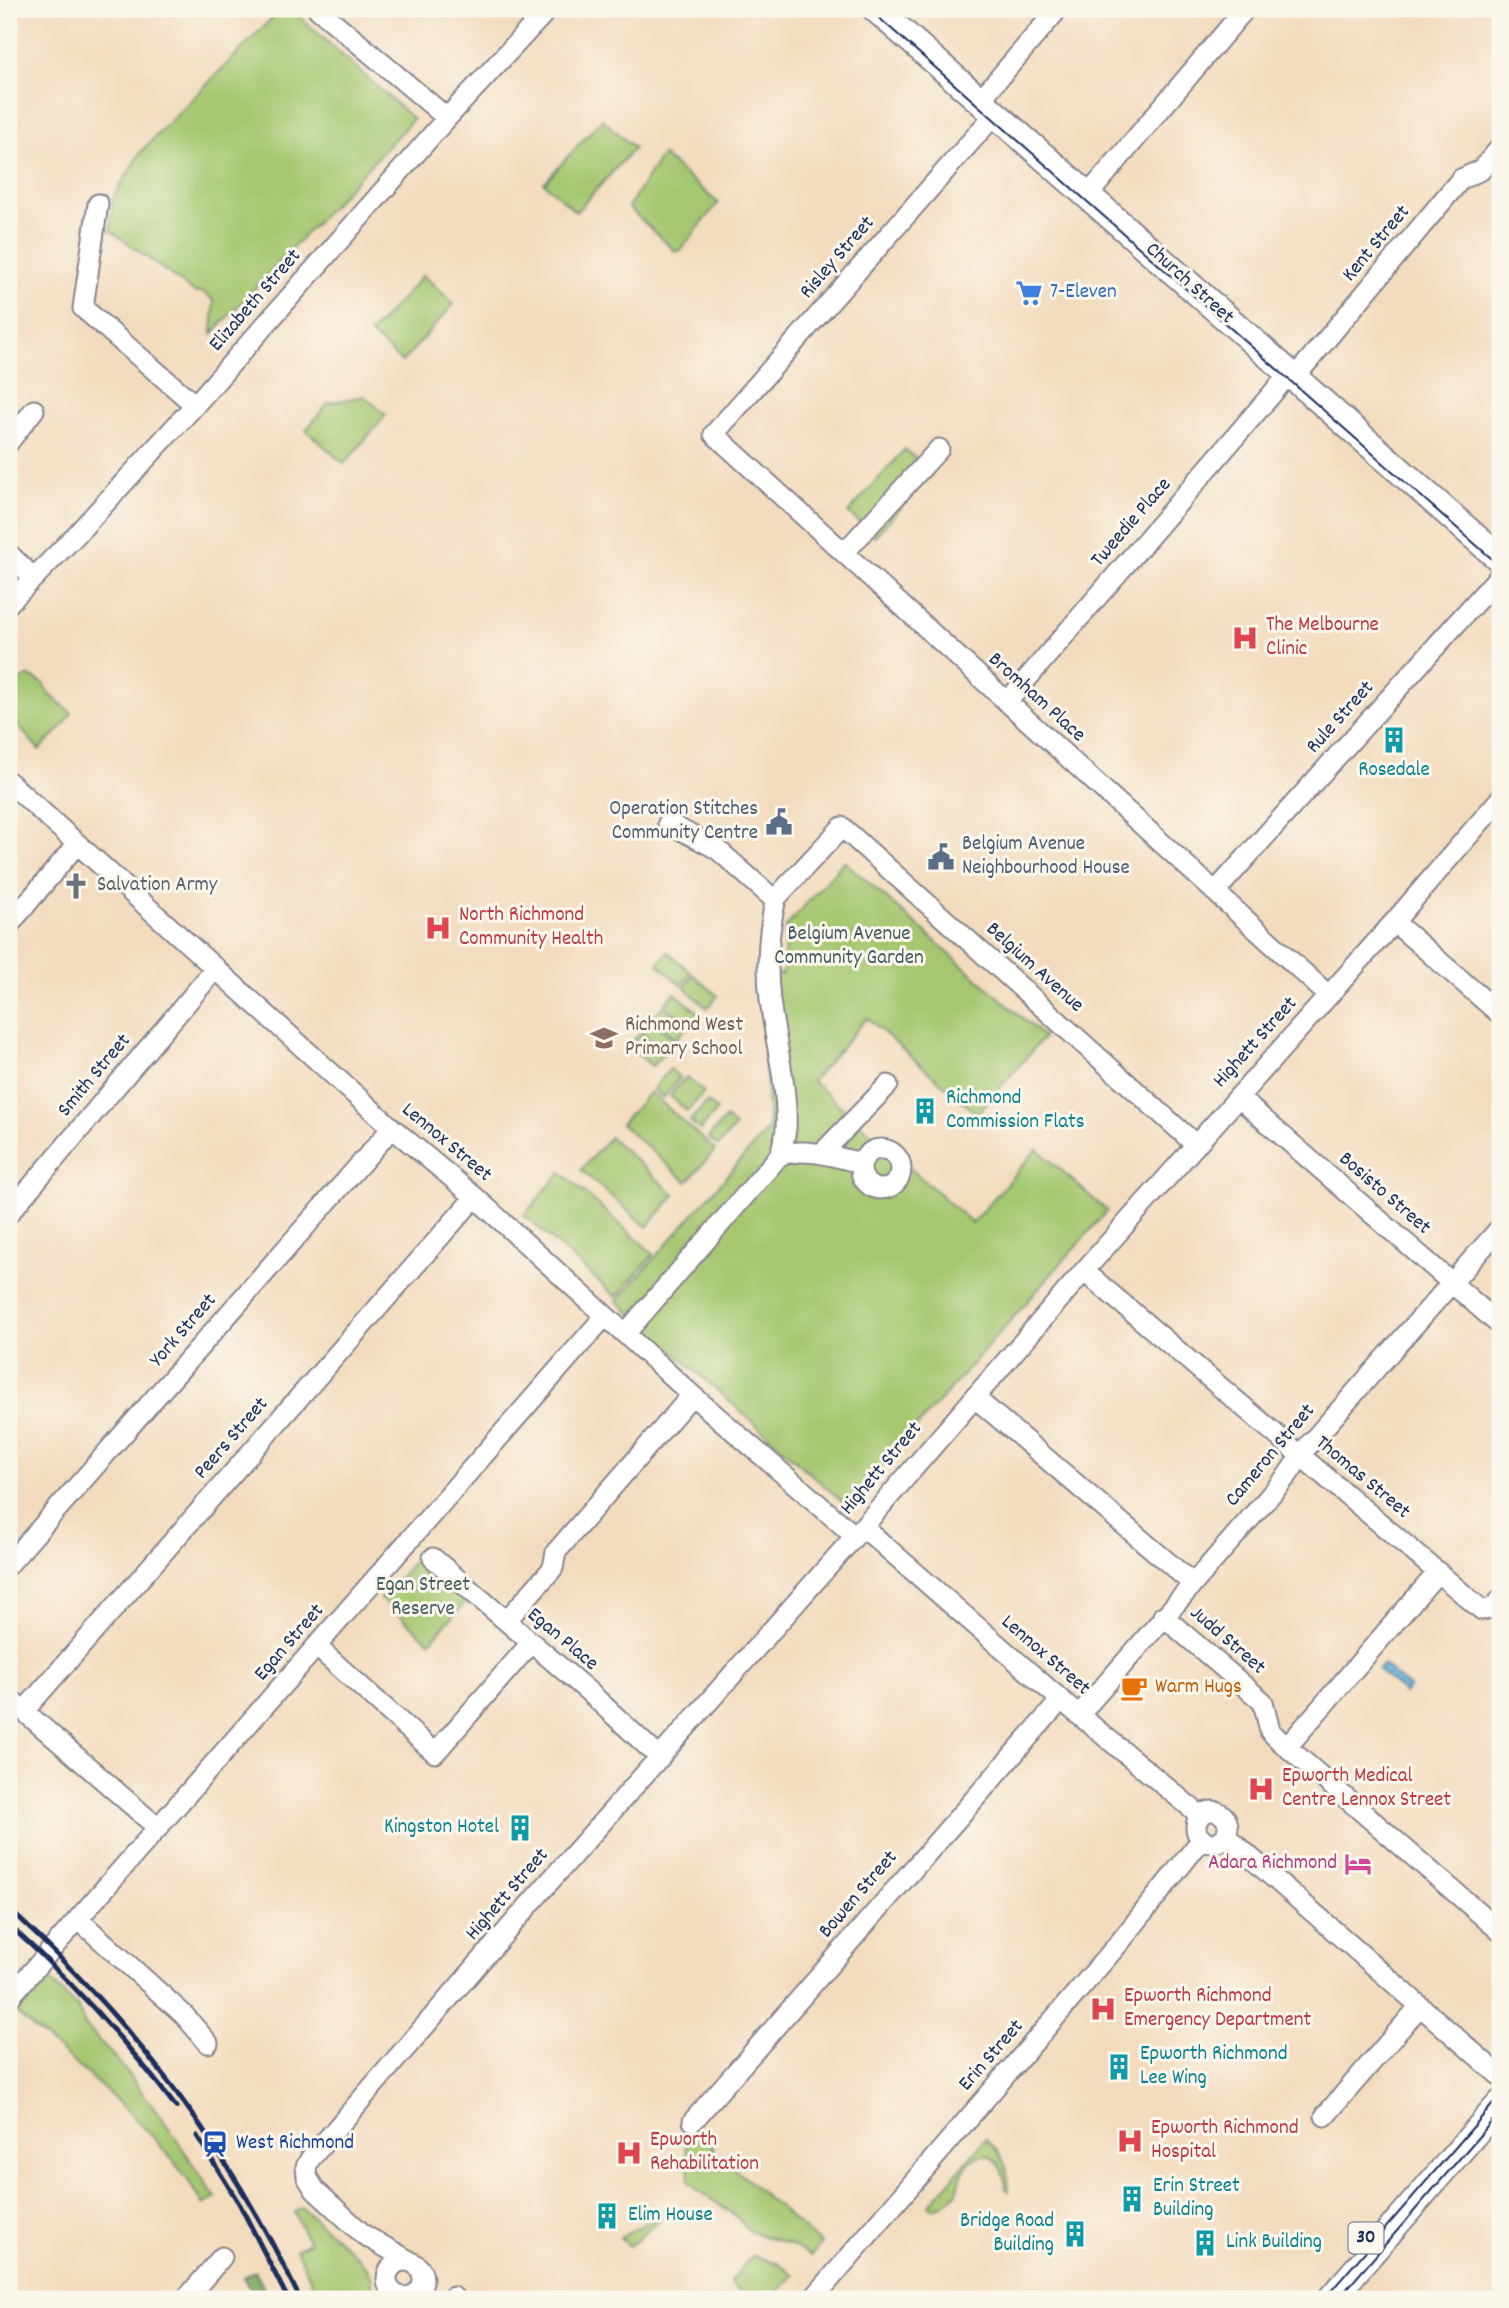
<svg xmlns="http://www.w3.org/2000/svg" width="1509" height="2308" font-family="Dekko,sans-serif">
	<style>
		.green { fill: #a4c770; stroke: #607b67; stroke-width: 2 }
		.forest { fill: #83ac62; stroke: #4f6e60; stroke-width: 2 }
		.water { fill: #51a4cc; stroke: #366a95; stroke-width: 2 }
		.lines { fill: none; stroke-linecap: round; stroke-linejoin: round }
		.minor-casing { stroke: #87868e; stroke-width: 23 }
		.major-casing { stroke: #87868e; stroke-width: 30 }
		.minor { stroke: #fff; stroke-width: 19 }
		.major { stroke: #fff; stroke-width: 26 }
		.tram { stroke: #1b2f5e; stroke-width: 2 }
		.rail { stroke: #1b2f5e; stroke-width: 5 }
		.labels { text-anchor: middle; dominant-baseline: central; stroke-width: 6; stroke-linejoin: round; paint-order: stroke }
		.shield { fill: #fbf7ec; stroke: #5e6b89; stroke-width: 2 }
		.shield-label { font-size: 19px; font-weight: bold; fill: #1b2f5e }
		.street-label { font-size: 21px; fill: #1b2f5e; stroke: #fbf7ec }
		.shop-label { font-size: 21px; fill: #366cbe; stroke: #fbf7ec; text-anchor: start }
		.health-label { font-size: 21px; fill: #be3a42; stroke: #fbf7ec; text-anchor: start }
		.culture-label { font-size: 21px; fill: #0d838f; stroke: #fbf7ec; text-anchor: start }
		.service-label { font-size: 21px; fill: #4e5e75; stroke: #fbf7ec; text-anchor: end }
		.worship-label { font-size: 21px; fill: #5b616d; stroke: #fbf7ec; text-anchor: start }
		.park-label { font-size: 21px; fill: #445d63; stroke: #fbf7ec }
		.education-label { font-size: 21px; fill: #785e54; stroke: #fbf7ec; text-anchor: start }
		.food-label { font-size: 21px; fill: #c56008; stroke: #fbf7ec; text-anchor: start }
		.hotel-label { font-size: 21px; fill: #b23c85; stroke: #fbf7ec; text-anchor: end }
		.transit-label { font-size: 21px; fill: #164399; stroke: #fbf7ec; text-anchor: start }
	</style>
	<rect width="100%" height="100%" fill="#fbf7ec"/>
	<filter id="ink" filterUnits="userSpaceOnUse"><feTurbulence type="fractalNoise" baseFrequency=".0143" numOctaves="2"/><feDisplacementMap in="SourceGraphic" scale="14" xChannelSelector="R" yChannelSelector="G"/><feConvolveMatrix kernelMatrix="1 2 1 2 8 2 1 2 1" color-interpolation-filters="sRGB"/></filter>
	<filter id="wash" filterUnits="userSpaceOnUse"><feTurbulence type="fractalNoise" baseFrequency=".00686" numOctaves="4" result="noise"/><feDisplacementMap in="SourceGraphic" scale="28" xChannelSelector="R" yChannelSelector="G"/><feGaussianBlur stdDeviation="1.57" result="paint"/><feColorMatrix in="noise" values="0 0 0 0 0 0 0 0 0 0 0 0 0 0 0 0 0 1.4 0 .05"/><feComposite in="paint" operator="in"/></filter>
	<g filter="url(#wash)">
		<rect width="100%" height="100%" fill="#f3dcbe"/>
		<path class="green" d="M281,9H291L413,119L212,334L214,301L202,292L195,293L110,230L113,198L141,151Z
			M602,119L634,148L576,212L544,183Z
			M662,155L718,203L680,251L678,250L676,252L628,207Z
			M423,275L454,304L402,362L370,334Z
			M364,396L386,415L344,464L306,430L328,403Z
			M905,449L932,473L875,536L848,513Z
			M29,676L43,683L49,694L72,713L61,728L39,750L9,715V702L20,680Z
			M844,861L1044,1037L977,1114L867,1018L812,1081L972,1223L1037,1149L1107,1211L847,1506L617,1301L769,1128L760,976L783,974L786,927Z
			M668,952L692,973L681,985L658,964Z
			M694,975L718,996L707,1008L684,987Z
			M675,993L699,1013L689,1025L665,1004Z
			M663,1006L687,1027L676,1039L653,1018Z
			M651,1020L675,1041L664,1053L641,1032Z
			M639,1034L662,1055L652,1066L628,1046Z
			M670,1069L680,1078L663,1098L653,1089Z
			M686,1077L704,1092L687,1111L670,1096Z
			M650,1092L715,1150L687,1182L621,1124Z
			M707,1102L717,1110L700,1130L690,1121Z
			M726,1118L735,1127L718,1146L708,1138Z
			M610,1137L675,1195L647,1227L581,1170Z
			M561,1172L654,1254L616,1297L524,1215Z
			M418,1556L468,1599L430,1642L381,1599Z
			M49,1980L77,2007L85,2025L121,2065L162,2118L216,2198L204,2205C158,2127 82,2071 16,2013Z
			M698,2128L704,2131L715,2152L821,2244L811,2256L791,2245L749,2231L735,2215L700,2192L689,2182L686,2144Z
			M986,2139C1004,2156 1008,2166 1009,2191L1006,2189C1004,2164 987,2139 966,2167C959,2175 961,2184 956,2193C951,2201 942,2206 933,2208L929,2205Z
			M302,2208C318,2223 360,2255 369,2272C373,2280 373,2290 369,2299H320L296,2249L309,2242L294,2212Z
			M657,2217L660,2220L630,2246L620,2238Z
			M752,2256L777,2263L794,2275L772,2299H748L731,2284L730,2281Z"/>
		<path class="forest" d="M255,2271L269,2299H256L244,2277Z"/>
		<path class="water" d="M1383,1664L1409,1687L1404,1693L1378,1670Z"/>
	</g>
	<g filter="url(#ink)">
		<g class="lines">
			<g class="minor-casing">
				<path id="minor" d="M318,9L447,118
					M980,100L1058,9
					M996,113L714,434L1328,995
					M1088,195L1245,9
					M98,204L83,308L195,405
					M1295,377L1461,179L1481,170L1500,148
					M9,442L34,410
					M844,553L939,449
					M9,554L34,578
					M9,603L76,535L195,405L447,118L548,9
					M1007,702L1290,373
					M9,782L392,1128L475,1197L692,1395L855,1536
					M668,823L717,849L769,895L776,898L842,827L1195,1144
					M1215,892L1500,575
					M1394,922L1500,1014
					M9,925L77,844
					M1238,1097L1500,1325
					M861 1169a20 20 0 1 1 40 0a20 20 0 1 1-40 0Z
					M822,1153L888,1085
					M780,1155C808,1147 834,1157 862,1163
					M9,1213L216,968
					M1084,1271L1482,1610L1493,1608L1500,1600
					M625,1334L780,1155C782,1146 785,1137 786,1129C788,1086 775,1042 770,1000C766,966 768,932 776,898
					M974,1397L1192,1583
					M863,1527L1061,1700L1201,1816
					M433,1558L589,1692L660,1758
					M9,1564L392,1128
					M1163,1616L1263,1702L1270,1731L1280,1741L1500,1931
					M506,1621L553,1568L556,1552L692,1395
					M317,1647L435,1753L531,1643
					M9,1698L158,1828
					M24,1711L475,1197
					M1079,1715L1287,1476L1307,1447L1500,1228
					M1287,1747L1438,1572
					M1196 1827a16 16 0 1 1 32 0a16 16 0 1 1-32 0Z
					M1226,1836L1500,2076
					M78,1919L184,2015L208,2043
					M9,1998L605,1316
					M1325,2116L1420,2006
					M693,2121L1061,1700
					M387 2279a18 18 0 1 1 36 0a18 18 0 1 1-36 0Z
					M413,2263L364,2235L315,2190L307,2177L306,2167L310,2159L536,1897L855,1536L1084,1271L1394,922L1500,799
					M453,2297L455,2299
					M186,2299L222,2257
					M813,2299L1120,1942L1202,1839"/>
			</g>
			<g class="major-casing">
				<path id="major" d="M876,9L1500,559
					M1331,2299L1500,2104"/>
			</g>
			<use href="#minor" class="minor"/>
			<use href="#major" class="major"/>
			<path class="tram" d="M869,9L1500,566
				M1324,2299L1500,2096
				M1338,2299L1500,2112"/>
			<path class="rail" d="M9,1909C134,2023 228,2146 300,2299
				M9,1925C71,1980 126,2041 176,2107
				M197,2136L240,2205L288,2299"/>
		</g>
	</g>
	<defs>
		<g id="supermarket-bare" transform="scale(2.1)"><path d="M-6-5.5h2.5l.6 2H6L4.5 2H-2.5L-4.4-4H-6ZM-1.5 3.2a1.3 1.3 0 1 0 .1 0ZM3 3.2a1.3 1.3 0 1 0 .1 0Z" fill="#3f7fe0" stroke="#fbf7ec" stroke-width="2.5" paint-order="stroke"/></g>
		<g id="hospital-bare" transform="scale(2.1)"><path d="M-5-5h3v3.5h4V-5h3V5h-3V1.5h-4V5h-3Z" fill="#e0444e" stroke="#fbf7ec" stroke-width="2.5" paint-order="stroke"/></g>
		<g id="building-bare" transform="scale(2.1)"><path d="M-4-6H4V6H1V3H-1V6H-4ZM-2.5-4.3h1.7v1.8h-1.7ZM.8-4.3h1.7v1.8H.8ZM-2.5-1h1.7V.8h-1.7ZM.8-1h1.7V.8H.8Z" fill="#0f9aa8" stroke="#fbf7ec" stroke-width="2.5" paint-order="stroke"/></g>
		<g id="civic-bare" transform="scale(2.1)"><path d="M-.6-6.5H3V-4.5H.6V-3L4-1V1h2V6H-6V1h2V-1L-.6-3ZM-1.2 2.5V6h2.4V2.5Z" fill="#5c6f8a" stroke="#fbf7ec" stroke-width="2.5" paint-order="stroke"/></g>
		<g id="church-bare" transform="scale(2.1)"><path d="M-1.2-6h2.4v3.5h3.3v2.4h-3.3V6h-2.4V-.1h-3.3v-2.4h3.3Z" fill="#6b7280" stroke="#fbf7ec" stroke-width="2.5" paint-order="stroke"/></g>
		<g id="school-bare" transform="scale(2.1)"><path d="M0-5L7-2L0 1L-7-2ZM-4 1L0 2.5L4 1V4Q0 6-4 4Z" fill="#8d6e63" stroke="#fbf7ec" stroke-width="2.5" paint-order="stroke"/></g>
		<g id="cafe-bare" transform="scale(2.1)"><path d="M-5.5-4.5H6V0H3Q3 3.5 0 3.5H-2.5Q-5.5 3.5-5.5 0ZM3-3.2v2h1.7v-2ZM-6 4.5H4V6H-6Z" fill="#e8710a" stroke="#fbf7ec" stroke-width="2.5" paint-order="stroke"/></g>
		<g id="hotel-bare" transform="scale(2.1)"><path d="M-6-4.5h1.5V1H6V5H4.5V3h-9V5H-6ZM-4 0a1.8 1.8 0 1 1 3.6 0ZM.5 0V-2.5h3Q6-2.5 6 0Z" fill="#d1479c" stroke="#fbf7ec" stroke-width="2.5" paint-order="stroke"/></g>
		<g id="station-bare" transform="scale(2.1)"><path d="M-3-6H3Q5-6 5-4V2Q5 4 3 4L4.5 6H3L1.5 4h-3L-3 6H-4.5L-3 4Q-5 4-5 2V-4Q-5-6-3-6ZM-3.5-4v3h7v-3ZM-3.5 1v1.5H-2V1ZM2 1v1.5H3.5V1Z" fill="#1a4fb4" stroke="#fbf7ec" stroke-width="2.5" paint-order="stroke"/></g>
	</defs>
	<g fill-rule="evenodd">
		<use href="#supermarket-bare" x="1029" y="293"/>
		<use href="#hospital-bare" x="1245" y="638"/>
		<use href="#building-bare" x="1394" y="740"/>
		<use href="#civic-bare" x="779" y="822"/>
		<use href="#civic-bare" x="941" y="857"/>
		<use href="#church-bare" x="76" y="886"/>
		<use href="#hospital-bare" x="438" y="928"/>
		<use href="#school-bare" x="604" y="1038"/>
		<use href="#building-bare" x="925" y="1111"/>
		<use href="#cafe-bare" x="1134" y="1688"/>
		<use href="#hospital-bare" x="1261" y="1789"/>
		<use href="#building-bare" x="520" y="1828"/>
		<use href="#hotel-bare" x="1358" y="1864"/>
		<use href="#hospital-bare" x="1103" y="2009"/>
		<use href="#building-bare" x="1119" y="2067"/>
		<use href="#hospital-bare" x="1130" y="2141"/>
		<use href="#station-bare" x="215" y="2144"/>
		<use href="#hospital-bare" x="629" y="2153"/>
		<use href="#building-bare" x="1132" y="2199"/>
		<use href="#building-bare" x="607" y="2216"/>
		<use href="#building-bare" x="1075" y="2234"/>
		<use href="#building-bare" x="1205" y="2243"/>
	</g>
	<g class="labels">
		<rect class="shield" x="1348.5" y="2222.5" width="35" height="31" rx="5"/>
		<g class="shield-label">
			<text x="1366" y="2238">30</text>
		</g>
		<g class="street-label">
			<text transform="translate(1377 244) rotate(-50)">Kent Street</text>
			<text transform="translate(838 258) rotate(-49)">Risley Street</text>
			<text transform="translate(1189 284) rotate(42)">Church Street</text>
			<text transform="translate(256 301) rotate(-49)">Elizabeth Street</text>
			<text transform="translate(1132 523) rotate(-49)">Tweedie Place</text>
			<text transform="translate(1036 698) rotate(42)">Bromham Place</text>
			<text transform="translate(1341 718) rotate(-48)">Rule Street</text>
			<text transform="translate(1034 968) rotate(42)">Belgium Avenue</text>
			<text transform="translate(1256 1043) rotate(-48)">Highett Street</text>
			<text transform="translate(95 1076) rotate(-50)">Smith Street</text>
			<text transform="translate(446 1143) rotate(40)">Lennox Street</text>
			<text transform="translate(1384 1194) rotate(41)">Bosisto Street</text>
			<text transform="translate(184 1331) rotate(-49)">York Street</text>
			<text transform="translate(232 1439) rotate(-49)">Peers Street</text>
			<text transform="translate(1271 1456) rotate(-50)">Cameron Street</text>
			<text transform="translate(882 1469) rotate(-50)">Highett Street</text>
			<text transform="translate(1362 1478) rotate(40)">Thomas Street</text>
			<text transform="translate(562 1640) rotate(40)">Egan Place</text>
			<text transform="translate(1227 1641) rotate(41)">Judd Street</text>
			<text transform="translate(290 1643) rotate(-49)">Egan Street</text>
			<text transform="translate(1045 1656) rotate(41)">Lennox Street</text>
			<text transform="translate(508 1895) rotate(-49)">Highett Street</text>
			<text transform="translate(859 1895) rotate(-49)">Bowen Street</text>
			<text transform="translate(992 2056) rotate(-49)">Erin Street</text>
		</g>
		<g class="shop-label">
			<text x="1050" y="293">7-Eleven</text>
		</g>
		<g class="health-label">
			<text x="1266" y="626">The Melbourne<tspan x="1266" dy="24">Clinic</tspan></text>
			<text x="459" y="916">North Richmond<tspan x="459" dy="24">Community Health</tspan></text>
			<text x="1282" y="1777">Epworth Medical<tspan x="1282" dy="24">Centre Lennox Street</tspan></text>
			<text x="1124" y="1997">Epworth Richmond<tspan x="1124" dy="24">Emergency Department</tspan></text>
			<text x="1151" y="2129">Epworth Richmond<tspan x="1151" dy="24">Hospital</tspan></text>
			<text x="650" y="2141">Epworth<tspan x="650" dy="24">Rehabilitation</tspan></text>
		</g>
		<g class="culture-label">
			<text x="1394" y="771" text-anchor="middle">Rosedale</text>
			<text x="946" y="1099">Richmond<tspan x="946" dy="24">Commission Flats</tspan></text>
			<text x="499" y="1828" text-anchor="end">Kingston Hotel</text>
			<text x="1140" y="2055">Epworth Richmond<tspan x="1140" dy="24">Lee Wing</tspan></text>
			<text x="1153" y="2187">Erin Street<tspan x="1153" dy="24">Building</tspan></text>
			<text x="628" y="2216">Elim House</text>
			<text x="1054" y="2222" text-anchor="end">Bridge Road<tspan x="1054" dy="24">Building</tspan></text>
			<text x="1226" y="2243">Link Building</text>
		</g>
		<g class="service-label">
			<text x="758" y="810">Operation Stitches<tspan x="758" dy="24">Community Centre</tspan></text>
			<text x="962" y="845" text-anchor="start">Belgium Avenue<tspan x="962" dy="24">Neighbourhood House</tspan></text>
		</g>
		<g class="worship-label">
			<text x="97" y="886">Salvation Army</text>
		</g>
		<g class="park-label">
			<text x="849" y="935">Belgium Avenue<tspan x="849" dy="24">Community Garden</tspan></text>
			<text x="423" y="1586">Egan Street<tspan x="423" dy="24">Reserve</tspan></text>
		</g>
		<g class="education-label">
			<text x="625" y="1026">Richmond West<tspan x="625" dy="24">Primary School</tspan></text>
		</g>
		<g class="food-label">
			<text x="1155" y="1688">Warm Hugs</text>
		</g>
		<g class="hotel-label">
			<text x="1337" y="1864">Adara Richmond</text>
		</g>
		<g class="transit-label">
			<text x="236" y="2144">West Richmond</text>
		</g>
	</g>
	<rect width="1509" height="2308" fill="none" stroke="#fbf7ec" stroke-width="35"/>
</svg>
